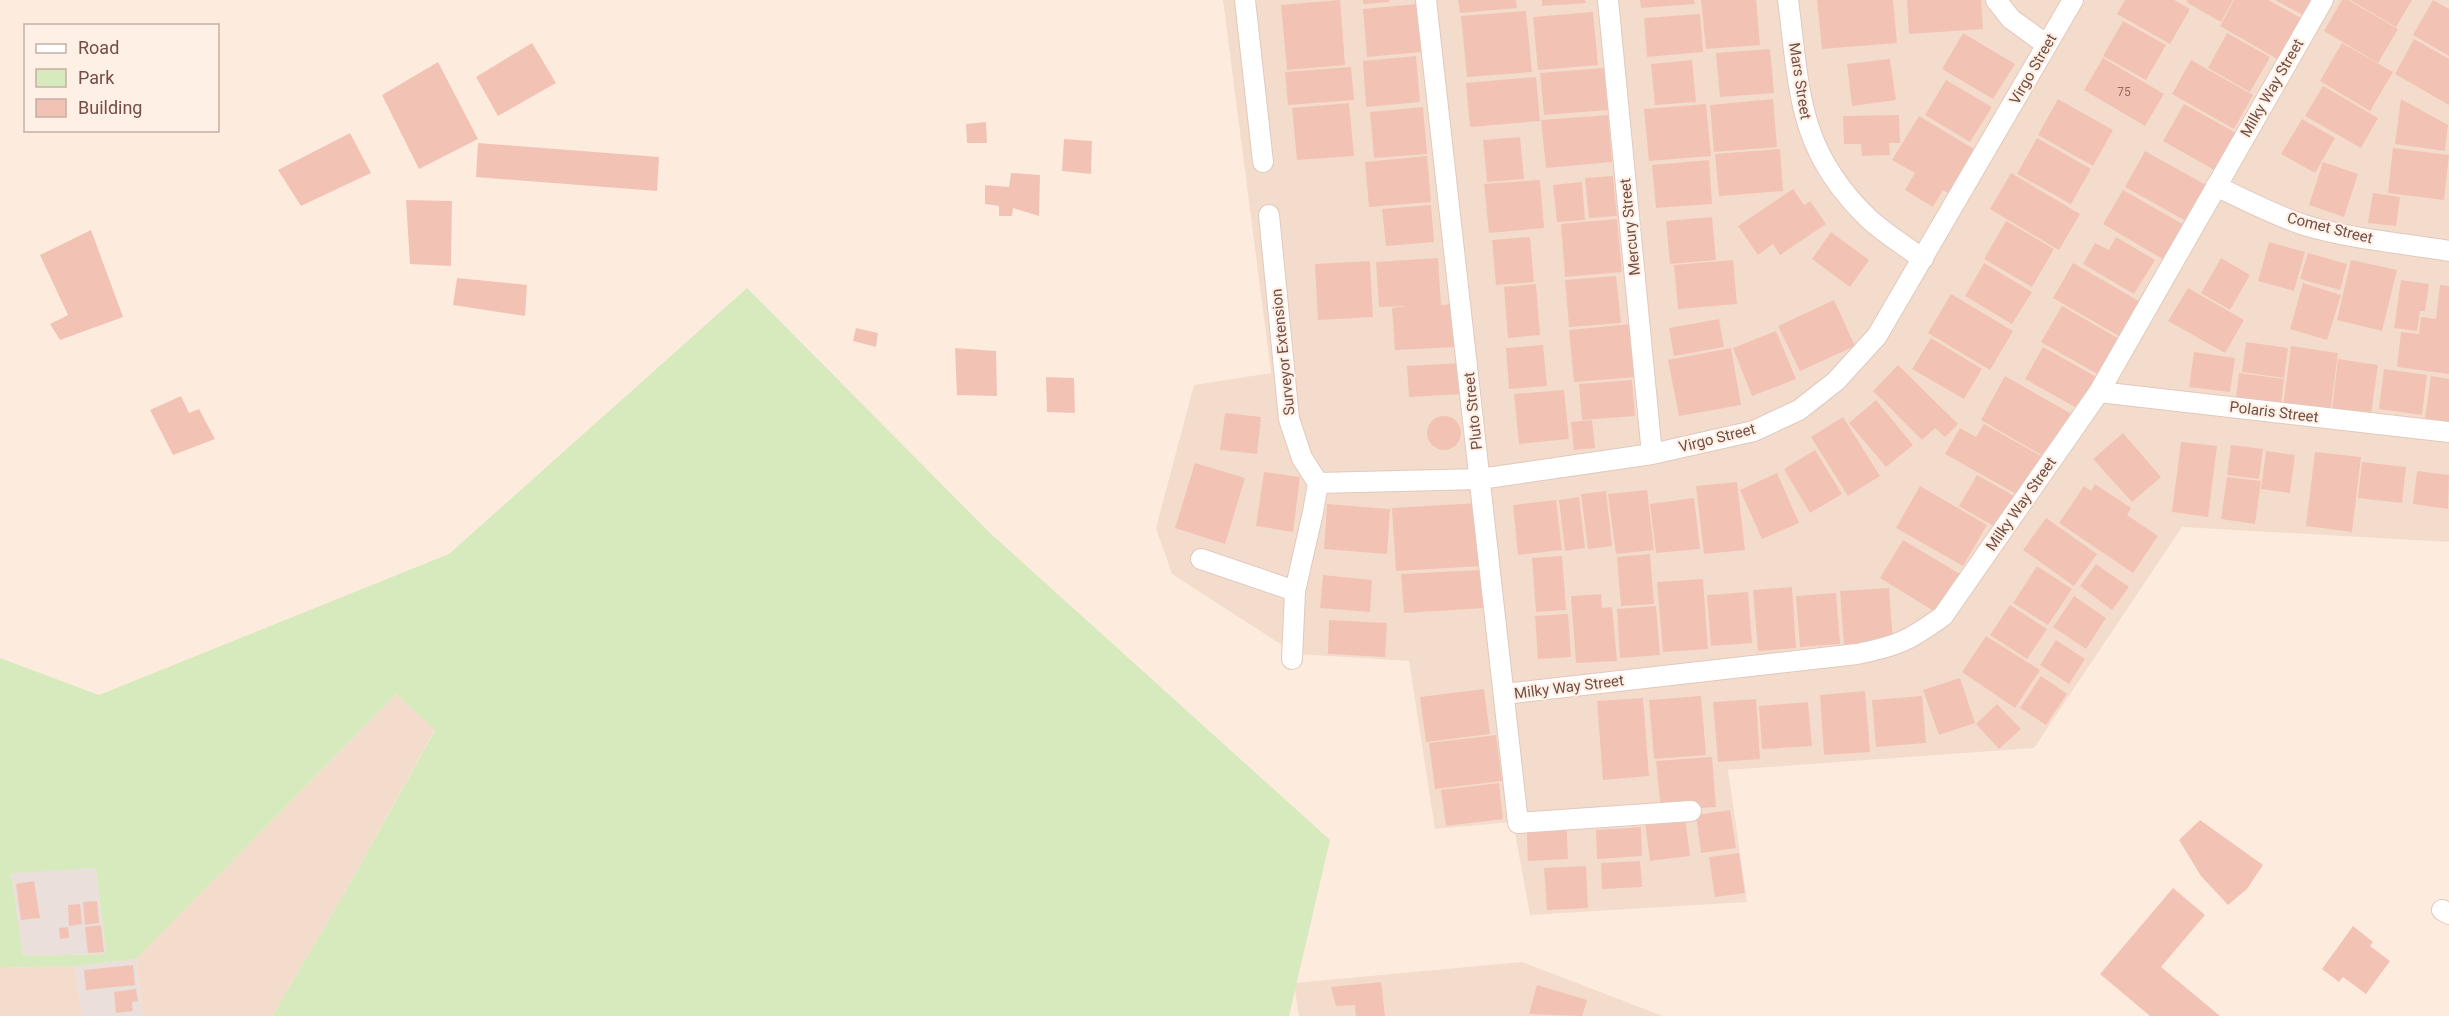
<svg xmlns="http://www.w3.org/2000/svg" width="2449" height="1016" font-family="Roboto,sans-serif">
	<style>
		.residential { fill: #f4dccc }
		.industrial { fill: #eadfdb }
		.green { fill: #d7eabd; fill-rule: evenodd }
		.building { fill: #f2c3b5 }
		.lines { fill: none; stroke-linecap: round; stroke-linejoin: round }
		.street-casing { stroke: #e2c8bd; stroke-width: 22 }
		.street { stroke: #fff; stroke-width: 20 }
		.labels { text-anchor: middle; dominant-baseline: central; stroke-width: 4.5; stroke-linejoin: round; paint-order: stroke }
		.number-label { font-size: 12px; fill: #926b62 }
		.street-label { font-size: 15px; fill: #724e46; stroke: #fff0e5 }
	</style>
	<rect width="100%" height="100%" fill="#fdecde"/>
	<path class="residential" d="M1223,0H2449V542L2182,527L2034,748L1728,770L1747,902L1530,915L1513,822L1435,829L1409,661L1296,654L1172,574L1156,528L1194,385L1271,373Z
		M396,694L435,729L344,894L272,1016H143L136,959Z
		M1522,962L1663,1016H1299L1294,983Z
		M75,966L82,1016H0V968Z"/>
	<path class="industrial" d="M96,868L106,954L23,956L11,872Z
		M136,959L143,1016H82L75,966Z"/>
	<path class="green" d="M747,288L990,533L1330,840L1289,1016H272L344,894L435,730L396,694L136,959L75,966L0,968V658L99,695L449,554ZM96,868L106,954L23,956L11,873Z"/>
	<path class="building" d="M1340,0L1345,65L1287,70L1281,5Z
		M1363,0H1389V2L1363,4Z
		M1458,0H1516L1517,8L1460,13Z
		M1542,0H1585L1586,3L1542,6Z
		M1640,0H1694L1695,4L1641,8Z
		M1701,0H1756L1760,45L1706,49Z
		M1817,0H1893L1897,43L1822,49Z
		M1907,0H1981L1983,29L1909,34Z
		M2125,0H2174L2190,9L2170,44L2117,14Z
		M2188,0H2233L2221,22L2186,2Z
		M2234,0H2268L2303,19L2279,60L2220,26Z
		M2275,0H2312L2303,15Z
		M2342,0H2348L2398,29L2378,63L2324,31Z
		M2350,0H2412L2396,27Z
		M2433,0L2449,9V56L2413,35Z
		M1417,4L1421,52L1367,57L1363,9Z
		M1526,11L1532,72L1467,77L1461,16Z
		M1593,12L1598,65L1538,70L1533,17Z
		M1700,14L1703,52L1647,57L1644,18Z
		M2123,21L2166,45L2146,80L2103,56Z
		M1963,33L2015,64L1993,99L1942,69Z
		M2227,33L2270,57L2250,92L2208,68Z
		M2414,39L2449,59V105L2395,74Z
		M532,43L556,83L498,116L476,77Z
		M2342,43L2393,72L2370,111L2320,81Z
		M1770,49L1774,93L1720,97L1716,53Z
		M1416,56L1420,102L1366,107L1363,61Z
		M2103,58L2164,94L2145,126L2084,90Z
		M1890,59L1896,100L1852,106L1847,64Z
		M1692,60L1696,102L1655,105L1651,64Z
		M2191,60L2253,95L2234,129L2172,94Z
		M438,62L478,139L419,169L382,95Z
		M1351,67L1354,100L1288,105L1285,72Z
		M1604,68L1608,110L1544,115L1540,73Z
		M1536,77L1540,121L1470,127L1466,83Z
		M1946,80L1992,107L1970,142L1925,115Z
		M2323,86L2378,118L2361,148L2305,116Z
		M1773,99L1777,147L1714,152L1710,105Z
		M2058,99L2113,130L2093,166L2038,135Z
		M2401,99L2448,125L2445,151L2395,144Z
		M1349,103L1354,156L1297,160L1292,108Z
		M1706,104L1711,156L1649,161L1644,109Z
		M2184,104L2238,134L2216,171L2163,141Z
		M1423,107L1427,154L1374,158L1370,112Z
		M1608,115L1612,162L1546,168L1541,120Z
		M1899,115L1900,143H1889L1890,155L1862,156L1861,144H1844L1843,116Z
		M1919,116L1974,149L1948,193L1943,190L1933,207L1905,190L1915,173L1892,160Z
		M2302,119L2335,138L2315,173L2281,154Z
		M986,122L987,143H967L966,124Z
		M350,133L371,173L301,206L278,170Z
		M1520,137L1524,179L1487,182L1483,140Z
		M2037,138L2091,169L2071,204L2017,174Z
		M1064,139L1092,141L1091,174L1062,171Z
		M478,143L659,157L657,191L476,177Z
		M2393,148L2449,155L2444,200L2388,193Z
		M1780,149L1783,191L1719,196L1715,154Z
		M2145,151L2206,185L2186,221L2125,187Z
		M1427,156L1431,202L1369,207L1365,162Z
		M1709,160L1712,204L1656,208L1652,165Z
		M2323,162L2358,174L2344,217L2309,205Z
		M1011,173L1040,175L1039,216L1013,208L1012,216H999V206L985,204V185L1009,187Z
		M2011,173L2080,214L2059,250L1990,209Z
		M1613,176L1617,216L1589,218L1585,178Z
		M1540,180L1544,228L1489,233L1484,184Z
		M1582,182L1585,220L1557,222L1553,185Z
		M1793,189L1804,205L1810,201L1826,224L1780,255L1773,244L1758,255L1738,226Z
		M2123,190L2186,226L2166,261L2103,224Z
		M2373,193L2400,197L2396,226L2368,223Z
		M406,200L452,201L451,266L410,264Z
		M1431,205L1434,242L1386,246L1382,209Z
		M1712,217L1716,260L1670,264L1666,221Z
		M1617,219L1622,272L1565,277L1561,224Z
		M2006,221L2054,249L2032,287L1984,259Z
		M91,230L123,317L60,340L50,324L68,315L40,255Z
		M1831,232L1869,260L1850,287L1812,259Z
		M1530,237L1534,282L1496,285L1492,240Z
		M2116,237L2155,260L2134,294L2083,264L2095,243L2109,250Z
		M2269,242L2305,252L2294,291L2258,281Z
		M2308,253L2347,264L2340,290L2300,279Z
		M1438,258L1441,305L1454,304L1457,347L1395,350L1392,308L1408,306L1379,307L1376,262Z
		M2221,258L2250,275L2230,310L2201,293Z
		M1733,260L1737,304L1678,309L1674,265Z
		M2351,260L2397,270L2382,331L2337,320Z
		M1370,261L1373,317L1318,320L1315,264Z
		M1984,263L2032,292L2012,324L1965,296Z
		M2073,263L2144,304L2124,339L2053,298Z
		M1616,276L1621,323L1569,327L1565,280Z
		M457,278L527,285L525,316L453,305Z
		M2401,280L2429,284L2425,311H2420L2417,331L2394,328Z
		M2303,283L2341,295L2327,340L2290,329Z
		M1536,284L1540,335L1508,338L1504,287Z
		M2440,285L2449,286V374L2397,367L2401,332L2419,334L2421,317L2436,319Z
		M2188,288L2244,320L2225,353L2168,321Z
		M1951,294L2013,331L1990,370L1928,333Z
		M1834,300L1855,346L1800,371L1778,326Z
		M2062,306L2121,340L2101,376L2041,342Z
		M1719,319L1724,347L1674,356L1669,328Z
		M1631,324L1636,377L1574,382L1569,330Z
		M856,328L878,333L876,347L853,341Z
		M1776,331L1796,379L1752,396L1733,348Z
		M1931,338L1982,369L1964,399L1912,369Z
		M2246,342L2288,348L2284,378L2242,372Z
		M1543,345L1547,386L1509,389L1506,348Z
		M2291,346L2338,353L2330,413L2283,407Z
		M2043,347L2100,379L2082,411L2025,379Z
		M955,348L996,351L997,396L957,395Z
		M1731,348L1741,405L1679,416L1668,360Z
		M2194,352L2235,358L2230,392L2189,387Z
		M2338,359L2378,365L2371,414L2332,408Z
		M1461,363L1463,394L1409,397L1407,366Z
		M1898,365L1958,424L1945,437L1935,428L1922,440L1873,391Z
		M2384,369L2427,375L2422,415L2379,409Z
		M2239,373L2284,379L2281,404L2236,398Z
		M2005,376L2075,416L2050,460L1981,420Z
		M2431,376L2449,379V429L2424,425Z
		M1046,377L1074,378L1075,413L1047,412Z
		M1632,380L1635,416L1582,420L1579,384Z
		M1564,390L1569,439L1519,444L1514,394Z
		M181,396L189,413L199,409L215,439L173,455L150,410Z
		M1876,400L1913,445L1886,467L1849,423Z
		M1225,413L1261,417L1257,454L1220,450Z
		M1427 433a17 17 0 1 1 34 0a17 17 0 1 1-34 0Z
		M1843,417L1880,476L1848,496L1811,437Z
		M1592,420L1595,448L1574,450L1571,422Z
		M1984,424L2041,456L2018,495L1945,454L1960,428L1976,437Z
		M2123,433L2161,477L2132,502L2093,459Z
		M2181,442L2217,446L2208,517L2172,512Z
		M2231,445L2263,449L2259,479L2227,475Z
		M1815,450L1842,494L1810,513L1784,469Z
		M2266,451L2295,455L2290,493L2261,489Z
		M2315,452L2361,457L2352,532L2306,526Z
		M2362,462L2406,467L2402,503L2358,498Z
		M1195,463L1245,478L1225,544L1175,528Z
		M2417,471L2449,475L2448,509L2413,504Z
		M1264,472L1300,477L1293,532L1256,526Z
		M1777,473L1799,523L1762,539L1740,490Z
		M1977,475L2018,498L2000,530L1959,506Z
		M2227,477L2261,481L2255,524L2221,519Z
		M1737,482L1745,550L1704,554L1696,486Z
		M2095,484L2131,508L2127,515L2158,536L2133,573L2059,523L2084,486L2091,491Z
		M1920,486L1987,525L1963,566L1896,528Z
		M1647,490L1654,550L1616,554L1608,494Z
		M1606,491L1612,546L1588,549L1581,494Z
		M1579,497L1585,548L1565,551L1559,500Z
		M1694,498L1700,549L1656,553L1650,504Z
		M1556,500L1562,550L1518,555L1513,505Z
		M1479,503L1483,566L1396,571L1392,508Z
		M1327,504L1390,509L1387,554L1324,549Z
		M2046,518L2097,554L2074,586L2023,550Z
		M1903,540L1960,574L1937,613L1880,578Z
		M1650,554L1654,604L1621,606L1617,557Z
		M1562,556L1566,610L1536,612L1532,558Z
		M2096,564L2129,587L2112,610L2080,586Z
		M2037,566L2072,589L2048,625L2013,603Z
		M1482,570L1485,608L1404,613L1401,574Z
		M1323,575L1372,580L1370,612L1320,608Z
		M1703,579L1708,649L1663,652L1657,582Z
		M1792,587L1796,648L1758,651L1753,590Z
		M1889,588L1893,643L1844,646L1840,591Z
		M1748,592L1752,643L1711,646L1707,595Z
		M1836,593L1840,644L1800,647L1796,596Z
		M1601,594L1602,608L1612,607L1617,661L1576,663L1571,596Z
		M2074,596L2106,618L2086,649L2053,627Z
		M2010,605L2047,629L2027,659L1990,635Z
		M1656,606L1660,655L1620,658L1617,609Z
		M1568,614L1571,657L1538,659L1535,616Z
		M1329,620L1387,623L1385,657L1328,654Z
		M1986,636L2040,670L2015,708L1962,672Z
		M2056,640L2085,659L2069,684L2040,665Z
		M2041,676L2067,694L2046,725L2020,708Z
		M1960,678L1975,723L1939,735L1923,690Z
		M1484,689L1490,734L1426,742L1420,697Z
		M1865,691L1870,752L1824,755L1820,695Z
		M1701,696L1706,755L1654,759L1649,700Z
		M1922,696L1926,743L1876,747L1872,700Z
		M1643,698L1649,776L1603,780L1597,701Z
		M1756,699L1760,759L1718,762L1713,702Z
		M1808,702L1812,746L1762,749L1759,706Z
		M1997,704L2021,729L1999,749L1976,724Z
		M1496,735L1502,781L1435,789L1429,743Z
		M1712,757L1716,807L1661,811L1656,761Z
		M1499,783L1503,819L1446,826L1441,790Z
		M1730,810L1736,848L1701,853L1696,815Z
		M1566,814L1568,859L1528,861L1526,816Z
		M1685,817L1690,856L1650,861L1645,822Z
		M2200,820L2263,865L2247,889L2228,905L2201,876L2179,840Z
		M1641,827L1642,856L1597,859L1596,830Z
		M1739,853L1745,893L1715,897L1709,857Z
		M1640,861L1642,887L1602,889L1601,863Z
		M1586,866L1588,908L1547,910L1544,868Z
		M34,881L40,918L21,920L16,884Z
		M2173,888L2205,915L2161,967L2220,1016H2150L2100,974Z
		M97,901L99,923L85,925L83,902Z
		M80,904L82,924L69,926L68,905Z
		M101,925L104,952L88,953L85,927Z
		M2353,926L2373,942L2370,946L2390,961L2366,994L2343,977L2339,982L2322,969Z
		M68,927L69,938L60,939L59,928Z
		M133,965L135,985L86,990L84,970Z
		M1381,982L1385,1016H1356L1355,1005L1336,1006L1331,987Z
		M1537,985L1587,1000L1582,1016L1529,1014Z
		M136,989L138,1001L132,1002L133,1011L116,1013L114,992Z"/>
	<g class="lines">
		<g class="street-casing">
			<path id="street" d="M1245,0L1263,162
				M1426,0L1518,823L1691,811
				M1608,0L1652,454
				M1788,0C1800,91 1797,149 1868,218C1884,233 1905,246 1923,259
				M1996,0L2011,19L2047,45
				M2216,186C2245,200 2274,215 2304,225C2351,239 2401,243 2449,251
				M1269,215L1289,419L1302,458L1318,483
				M2099,392L2449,432
				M1318,483L1480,479L1652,454L1754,431L1799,410L1836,381L1877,336L2073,0
				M1201,559L1295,591
				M1292,659L1295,591L1313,512L1318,483
				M1504,694L1857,654C1898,646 1910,640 1943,616L2099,392L2323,0
				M2442,910L2449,914"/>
		</g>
		<use href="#street" class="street"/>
	</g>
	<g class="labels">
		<g class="number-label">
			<text x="2124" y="92">75</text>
		</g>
		<g class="street-label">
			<text transform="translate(2033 69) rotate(-60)">Virgo Street</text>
			<text transform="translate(1800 81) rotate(81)">Mars Street</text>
			<text transform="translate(2272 88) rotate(-60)">Milky Way Street</text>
			<text transform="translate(1630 227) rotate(-96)">Mercury Street</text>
			<text transform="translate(2330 228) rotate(14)">Comet Street</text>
			<text transform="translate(1283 352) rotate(-96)">Surveyor Extension</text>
			<text transform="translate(1473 411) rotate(-96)">Pluto Street</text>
			<text transform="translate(2274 412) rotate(7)">Polaris Street</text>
			<text transform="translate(1717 438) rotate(-14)">Virgo Street</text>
			<text transform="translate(2021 504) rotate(-55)">Milky Way Street</text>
			<text transform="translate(1569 687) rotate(-7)">Milky Way Street</text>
		</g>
	</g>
	<rect x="24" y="24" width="195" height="108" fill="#fff0e5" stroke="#c7afa5" stroke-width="1.5"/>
	<rect x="36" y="44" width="30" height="9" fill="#ffffff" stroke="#c7afa5" stroke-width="1.5"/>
	<text x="78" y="54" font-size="18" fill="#724e46">Road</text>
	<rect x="36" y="69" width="30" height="18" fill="#d7eabd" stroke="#c7afa5" stroke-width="1.5"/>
	<text x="78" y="84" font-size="18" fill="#724e46">Park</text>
	<rect x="36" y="99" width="30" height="18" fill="#f2c3b5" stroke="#c7afa5" stroke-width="1.5"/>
	<text x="78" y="114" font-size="18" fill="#724e46">Building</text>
</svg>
